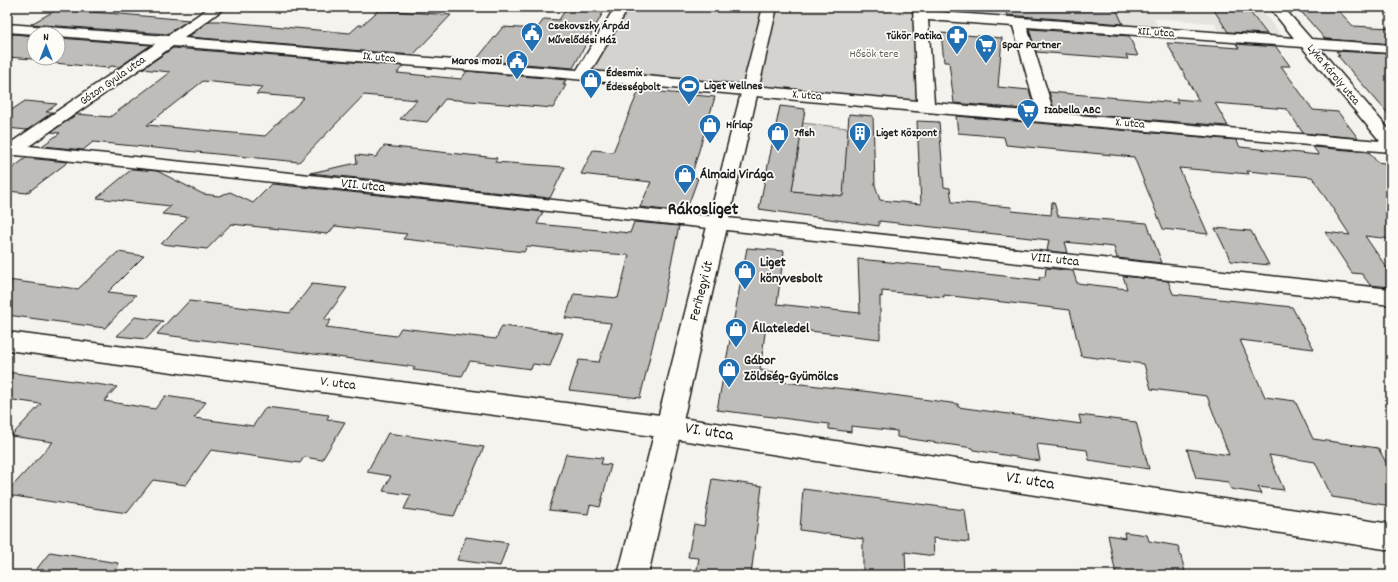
<svg xmlns="http://www.w3.org/2000/svg" width="1398" height="582" font-family="Dekko,sans-serif">
	<style>
		.built { fill: #e4e3de }
		.green { fill: #d4d3cf; stroke: #787876 }
		.building { fill: #bebdba; stroke: #1c1c1c; fill-rule: evenodd }
		.lines { fill: none; stroke-linecap: round; stroke-linejoin: round }
		.street-casing { stroke: #1c1c1c; stroke-width: 3 }
		.secondary-casing { stroke: #1c1c1c; stroke-width: 3 }
		.street { fill: #fdfcf7; fill-rule: evenodd }
		.secondary { fill: #fdfcf7; fill-rule: evenodd }
		.labels { text-anchor: middle; dominant-baseline: central; stroke-width: 3.5; stroke-linejoin: round; paint-order: stroke }
		.far-poi-label { font-size: 12px; font-weight: bold; fill: #1c1c1c; stroke: #fdfcf7; text-anchor: start }
		.far-street-label { font-size: 12px; fill: #1c1c1c; stroke: #fdfcf7 }
		.far-park-label { font-size: 12px; fill: #5c5c5b; stroke: #fdfcf7 }
		.poi-label { font-size: 14px; font-weight: bold; fill: #1c1c1c; stroke: #fdfcf7; text-anchor: start }
		.street-label { font-size: 14px; fill: #1c1c1c; stroke: #fdfcf7 }
		.near-street-label { font-size: 17px; fill: #1c1c1c; stroke: #fdfcf7 }
		.district-label { font-size: 18px; font-weight: bold; fill: #1c1c1c; stroke: #fdfcf7 }
	</style>
	<rect width="100%" height="100%" fill="#f4f3ee"/>
	<filter id="ink" filterUnits="userSpaceOnUse"><feTurbulence type="fractalNoise" baseFrequency=".025" numOctaves="2"/><feDisplacementMap in="SourceGraphic" scale="8" xChannelSelector="R" yChannelSelector="G"/><feConvolveMatrix kernelMatrix="1 2 1 2 8 2 1 2 1" color-interpolation-filters="sRGB"/></filter>
	<g filter="url(#ink)">
		<path class="built" d="M927,7H1259L1282,36L1220,32L1214,23L1154,18L1158,27L927,9Z"/>
		<path class="green" d="M622,7H920L926,107L581,75Z
			M802,123L848,128L844,196L792,191Z"/>
		<path class="building" d="M567,7H606L573,68L476,60L503,27L537,29L544,19L559,20Z
			M1005,7H1115L1123,24L1007,15Z
			M1212,7H1246L1267,34L1228,32Z
			M1297,7H1335L1353,26L1391,28V44L1325,39Z
			M56,10L120,14L189,20L167,34L31,24Z
			M379,10L451,15L413,55L188,37L209,21H218L350,33L359,25H362Z
			M1029,29L1129,36L1138,56L1126,55L1128,59L1036,52Z
			M941,33L1002,38L998,87L1029,90L1035,110L954,103L949,62H944Z
			M14,34L34,36V58H58V38L151,45L119,67L111,66L108,68L54,63L58,61L7,57V38Z
			M1167,43L1239,48L1236,44L1276,47L1290,66H1281L1313,110L1338,112L1358,138L1303,133L1287,109L1215,103L1228,126L1055,112L1049,92L1178,103L1176,99L1199,101Z
			M173,48L403,66L397,73L461,79L467,71L566,80L563,85H566L553,108L445,99L427,122L400,119L417,100L364,95L299,162L93,142L83,150L42,146L60,133L51,132L77,114L110,117L170,72L142,69ZM203,81L263,87L256,94L304,98L265,136L147,125Z
			M1336,51L1391,54V117L1337,55L1340,56Z
			M639,90L715,97L691,177L698,178L689,203H684L682,212L640,207L651,182L581,174L593,150L613,152Z
			M25,101L57,104L46,112H53L27,130L7,128V113Z
			M780,106L805,109L792,191L843,196L849,114L873,116L875,185L880,200L921,204L917,121L939,122L944,187L950,188L952,202L1011,207L1012,211L1051,215L1052,202H1054L1058,216L1147,223L1162,263L1117,258L1114,247L1065,242L1068,253L1047,251L1049,240L879,221V226L759,209Z
			M956,116L1236,140L1240,147L1319,155L1313,147L1369,152L1377,162L1391,164V239L1365,236L1391,274V287L1370,285L1362,274L1352,273L1325,232L1350,235L1312,177L1247,171L1249,174L1179,168L1208,234L1163,229L1134,157L1006,145L1004,137L958,133Z
			M384,146L497,158L495,162L565,167L550,198L310,173L357,163L356,155L376,157Z
			M26,158L68,162L27,193L7,191V172Z
			M132,169L157,171L203,194L219,196L230,192L253,203L272,184L543,212L537,224L630,233L634,222L679,226L663,302L640,398L569,390L579,360L599,362L611,323L565,318L574,294L618,298L629,255L584,252L527,246L524,252L403,239L407,234L335,226L328,234L231,224L207,249L161,244L188,217L162,214L171,206L97,198Z
			M1215,228L1251,231L1269,265L1231,261Z
			M747,248L784,251L777,304L860,313L858,259L941,267V269L1040,280L1039,277H1045L1046,268L1073,271L1077,283L1127,289L1123,276L1168,281L1173,294L1292,307L1314,349L1240,340L1265,397L1295,401L1313,439L1378,448L1391,471V506L1332,497L1315,462L1269,455L1284,490L1258,487L1262,494L1231,489L1228,482L1196,478L1187,449L1229,455L1207,396L1151,389L1144,364L1081,356L1070,310L944,295V297L882,291V297L880,296V339L766,326L760,370L775,372L774,381L871,392L958,404V407L1081,424L1079,415L1136,422L1149,469L1089,460L1087,450L1037,444L1040,461L974,450L973,448L897,437V431L851,426V432L829,429V424L717,410Z
			M118,252L144,256L108,292L136,295L105,328L7,315V280L78,289Z
			M312,284L347,288L324,320H331L326,327L396,336L401,328L496,339L502,326L563,333L550,366L533,364L531,369L470,361L462,376L413,370L415,367L157,334L173,316H175L189,301L290,313Z
			M135,317L163,321L146,339L117,336Z
			M7,372L117,387L104,401L155,409L165,396L206,402L194,418L253,426L266,407L329,415L327,419L345,422L322,460L304,457L300,463L211,450L186,485L153,480L127,513L7,495V492L53,442L11,436L41,404L7,399Z
			M388,433L484,447L454,516L404,509L411,495L383,491L391,476L367,472Z
			M566,454L603,458L601,464L611,465L600,507L590,505L588,514L549,510Z
			M712,479L762,486L751,575H696L699,558L688,557L694,524L704,526Z
			M803,489L965,510L969,542L933,538L934,556L905,552L906,575H863V539L800,530Z
			M1124,532L1147,535L1149,541L1178,546L1186,575H1116L1108,535L1125,538Z
			M466,537L508,543L500,566L457,560Z
			M50,552L118,563L117,575H32Z"/>
		<g class="lines">
			<g class="street-casing">
				<path id="street" d="M210,7H226L184,38L577,70L615,7H629L591,71L917,101L913,7H927V11L1294,38L1269,7H1283L1311,39L1391,45V53L1319,48L1391,132V152L926,112L553,77L173,46L29,146L718,217L1391,289V305L718,229L16,155L7,157V144H9L155,44L58,36V34H34L7,32V24L167,36ZM928,20L1013,26L1037,112L934,103ZM1027,27L1302,47L1380,141L1054,113Z
					M7,332L668,416L1391,524V550L668,438L7,350Z"/>
			</g>
			<g class="secondary-casing">
				<path id="secondary" d="M763,7H777L648,575H618Z"/>
			</g>
			<use href="#street" class="street"/>
			<use href="#secondary" class="secondary"/>
		</g>
	</g>
	<defs>
		<g id="civic-pin" transform="scale(1.15)"><path d="M0 17L-7.5 6A9.5 9.5 0 1 1 7.5 6Z" fill="#1f6fb2" stroke="#fdfcf7"/><path d="M-.6-6.5H3V-4.5H.6V-3L4-1V1h2V6H-6V1h2V-1L-.6-3ZM-1.2 2.5V6h2.4V2.5Z" fill="#fff"/></g>
		<g id="pharmacy-pin" transform="scale(1.15)"><path d="M0 17L-7.5 6A9.5 9.5 0 1 1 7.5 6Z" fill="#1f6fb2" stroke="#fdfcf7"/><path d="M-2-6h4v4h4v4h-4v4h-4v-4h-4v-4h4Z" fill="#fff"/></g>
		<g id="supermarket-pin" transform="scale(1.15)"><path d="M0 17L-7.5 6A9.5 9.5 0 1 1 7.5 6Z" fill="#1f6fb2" stroke="#fdfcf7"/><path d="M-6-5.5h2.5l.6 2H6L4.5 2H-2.5L-4.4-4H-6ZM-1.5 3.2a1.3 1.3 0 1 0 .1 0ZM3 3.2a1.3 1.3 0 1 0 .1 0Z" fill="#fff"/></g>
		<g id="shop-pin" transform="scale(1.15)"><path d="M0 17L-7.5 6A9.5 9.5 0 1 1 7.5 6Z" fill="#1f6fb2" stroke="#fdfcf7"/><path d="M-5-2.5h2.3a2.7 3.5 0 0 1 5.4 0H5L5.5 6h-11ZM-1.5-2.5h3a1.5 2.3 0 0 0-3 0Z" fill="#fff"/></g>
		<g id="stadium-pin" transform="scale(1.15)"><path d="M0 17L-7.5 6A9.5 9.5 0 1 1 7.5 6Z" fill="#1f6fb2" stroke="#fdfcf7"/><path d="M0-5a6.5 5 0 1 0 0 10a6.5 5 0 1 0 0-10ZM-3.5-1.8h7v3.6h-7Z" fill="#fff"/></g>
		<g id="building-pin" transform="scale(1.15)"><path d="M0 17L-7.5 6A9.5 9.5 0 1 1 7.5 6Z" fill="#1f6fb2" stroke="#fdfcf7"/><path d="M-4-6H4V6H1V3H-1V6H-4ZM-2.5-4.3h1.7v1.8h-1.7ZM.8-4.3h1.7v1.8H.8ZM-2.5-1h1.7V.8h-1.7ZM.8-1h1.7V.8H.8Z" fill="#fff"/></g>
	</defs>
	<g fill-rule="evenodd">
		<use href="#civic-pin" x="532" y="33"/>
		<use href="#pharmacy-pin" x="957" y="36"/>
		<use href="#supermarket-pin" x="986" y="45"/>
		<use href="#civic-pin" x="517" y="61"/>
		<use href="#shop-pin" x="591" y="80"/>
		<use href="#stadium-pin" x="689" y="86"/>
		<use href="#supermarket-pin" x="1028" y="110"/>
		<use href="#shop-pin" x="710" y="125"/>
		<use href="#shop-pin" x="778" y="133"/>
		<use href="#building-pin" x="860" y="133"/>
		<use href="#shop-pin" x="685" y="175"/>
		<use href="#shop-pin" x="745" y="271"/>
		<use href="#shop-pin" x="736" y="329"/>
		<use href="#shop-pin" x="729" y="369"/>
	</g>
	<g class="labels">
		<g class="far-poi-label">
			<text x="548" y="26">Csekovszky Árpád<tspan x="548" dy="14">Művelődési Ház</tspan></text>
			<text x="942" y="36" text-anchor="end">Tükör Patika</text>
			<text x="1002" y="45">Spar Partner</text>
			<text x="502" y="61" text-anchor="end">Maros mozi</text>
			<text x="606" y="73">Édesmix<tspan x="606" dy="14">Édességbolt</tspan></text>
			<text x="704" y="86">Liget Wellnes</text>
			<text x="1044" y="110">Izabella ABC</text>
			<text x="726" y="125">Hírlap</text>
			<text x="794" y="133">7fish</text>
			<text x="876" y="133">Liget Központ</text>
		</g>
		<g class="far-street-label">
			<text transform="translate(1156 33) rotate(4)">XII. utca</text>
			<text transform="translate(379 58) rotate(5)">IX. utca</text>
			<text transform="translate(1333 75) rotate(50)">Lyka Károly utca</text>
			<text transform="translate(113 81) rotate(-35)">Gózon Gyula utca</text>
			<text transform="translate(807 96) rotate(5)">X. utca</text>
			<text transform="translate(1130 124) rotate(5)">X. utca</text>
		</g>
		<g class="far-park-label">
			<text x="874" y="54">Hősök tere</text>
		</g>
		<g class="poi-label">
			<text x="700" y="175">Álmaid Virága</text>
			<text x="760" y="263">Liget<tspan x="760" dy="16">könyvesbolt</tspan></text>
			<text x="752" y="329">Állateledel</text>
			<text x="744" y="361">Gábor<tspan x="744" dy="16">Zöldség-Gyümölcs</tspan></text>
		</g>
		<g class="street-label">
			<text transform="translate(363 186) rotate(6)">VII. utca</text>
			<text transform="translate(1055 260) rotate(6)">VIII. utca</text>
			<text transform="translate(702 291) rotate(-76)">Ferihegyi út</text>
			<text transform="translate(338 384) rotate(7)">V. utca</text>
		</g>
		<g class="near-street-label">
			<text transform="translate(709 433) rotate(9)">VI. utca</text>
			<text transform="translate(1030 482) rotate(9)">VI. utca</text>
		</g>
		<g class="district-label">
			<text x="703" y="210">Rákosliget</text>
		</g>
	</g>
	<rect width="1398" height="582" fill="none" stroke="#fdfcf7" stroke-width="24"/>
	<rect x="12" y="12" width="1374" height="558" fill="none" stroke="#1c1c1c" stroke-width="1.5" filter="url(#ink)"/>
	<g transform="translate(46 46)"><circle r="19" fill="#fdfcf7" stroke="#a3a29f"/>
	<path d="M0-3L7 15L0 10L-7 15Z" fill="#1f6fb2"/>
	<text y="-6" font-size="11" font-weight="bold" text-anchor="middle" fill="#1c1c1c">N</text>
	</g>
</svg>
